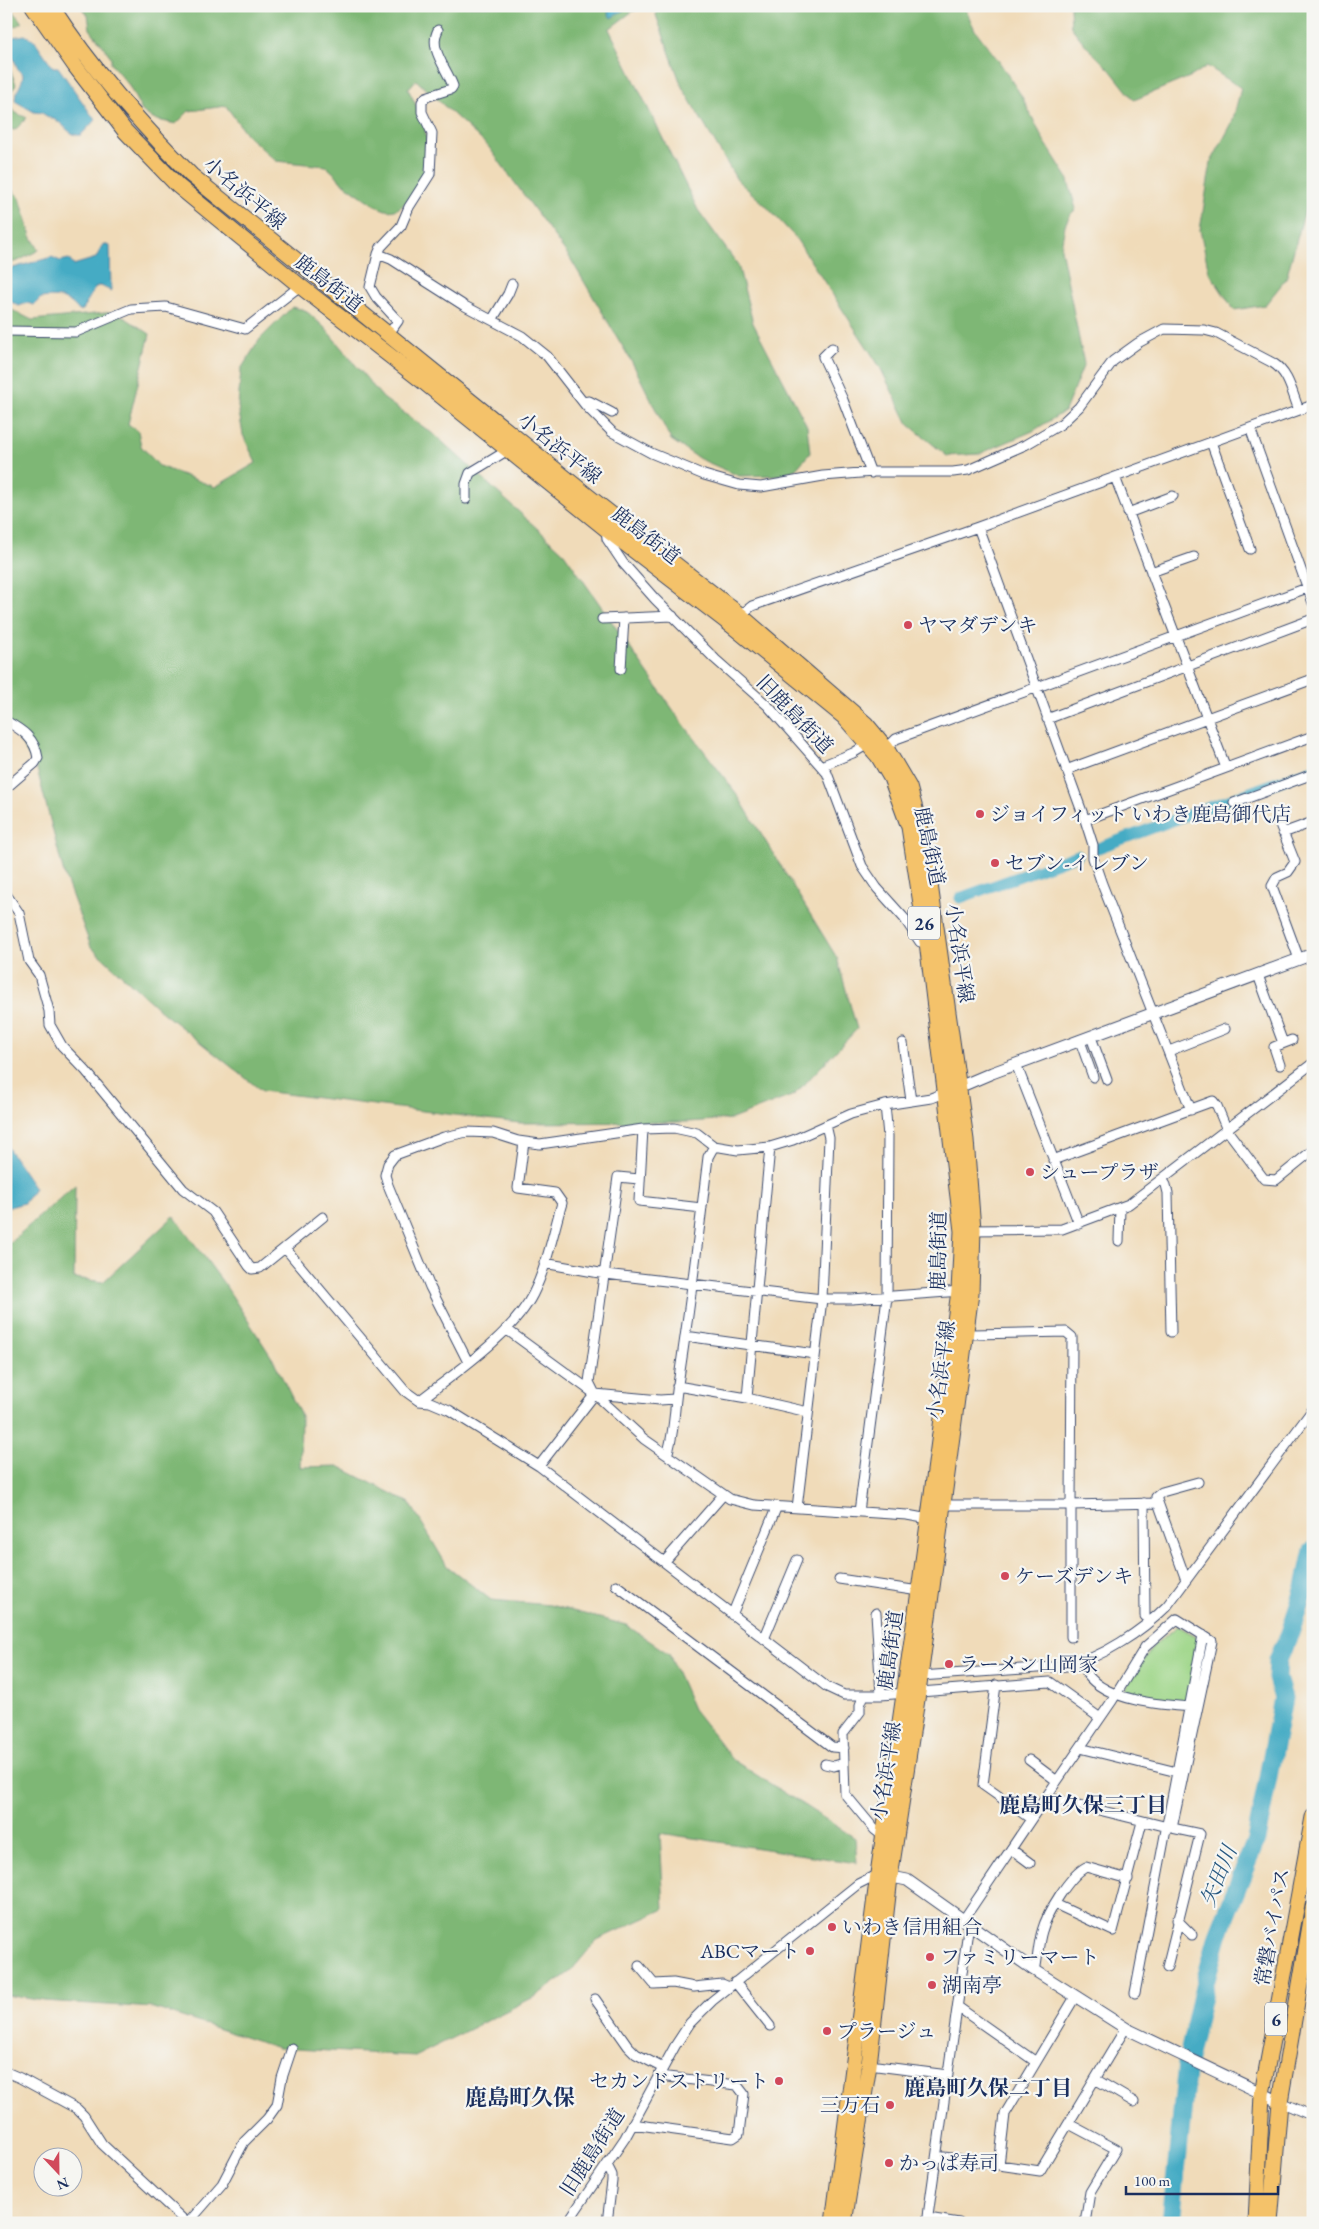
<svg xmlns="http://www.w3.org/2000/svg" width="1319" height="2229" font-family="'EB Garamond','Noto Serif JP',serif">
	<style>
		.green { fill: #9ed688; stroke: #5c8273 }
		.forest { fill: #7eb774; stroke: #4c7369 }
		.water { fill: #44abc4; stroke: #306d91 }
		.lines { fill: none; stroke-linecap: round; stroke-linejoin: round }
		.canal { stroke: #44abc4; stroke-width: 11 }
		.river { stroke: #44abc4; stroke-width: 19 }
		.minor-casing { stroke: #3b496c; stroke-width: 11 }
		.tertiary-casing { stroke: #3b496c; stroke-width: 13 }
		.primary-casing { stroke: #3b496c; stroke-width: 17 }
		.trunk-casing { stroke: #3b496c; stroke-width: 17 }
		.minor { stroke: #fff; stroke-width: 9 }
		.tertiary { stroke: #fff; stroke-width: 11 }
		.primary { stroke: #f4c26a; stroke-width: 15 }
		.trunk { stroke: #f4c26a; stroke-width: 15 }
		.poi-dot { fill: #d1495b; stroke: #f6f6f2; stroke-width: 2 }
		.labels { text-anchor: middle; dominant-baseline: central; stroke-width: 4.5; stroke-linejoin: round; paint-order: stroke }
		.shield { fill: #f6f6f2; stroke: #5d6b8a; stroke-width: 1 }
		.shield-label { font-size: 19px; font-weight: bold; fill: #1b2f5e }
		.street-label { font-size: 20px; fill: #1b2f5e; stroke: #f6f6f2 }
		.poi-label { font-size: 20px; fill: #1b2f5e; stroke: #f6f6f2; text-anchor: start }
		.neighbourhood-label { font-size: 21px; font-weight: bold; fill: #1b2f5e; stroke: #f6f6f2 }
		.water-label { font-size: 21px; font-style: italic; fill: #295a82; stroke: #f6f6f2 }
		.quarter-label { font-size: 22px; font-weight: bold; fill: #1b2f5e; stroke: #f6f6f2 }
	</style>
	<rect width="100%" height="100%" fill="#f6f6f2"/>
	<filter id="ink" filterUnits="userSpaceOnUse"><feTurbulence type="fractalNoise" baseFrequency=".02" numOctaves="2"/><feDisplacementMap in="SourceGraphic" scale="10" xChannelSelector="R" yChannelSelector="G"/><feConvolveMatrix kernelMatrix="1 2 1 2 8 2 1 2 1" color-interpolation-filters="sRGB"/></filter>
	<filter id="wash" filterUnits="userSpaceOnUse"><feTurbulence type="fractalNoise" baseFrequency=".0096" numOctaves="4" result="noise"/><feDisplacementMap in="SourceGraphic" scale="20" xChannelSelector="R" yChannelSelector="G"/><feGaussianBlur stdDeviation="1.12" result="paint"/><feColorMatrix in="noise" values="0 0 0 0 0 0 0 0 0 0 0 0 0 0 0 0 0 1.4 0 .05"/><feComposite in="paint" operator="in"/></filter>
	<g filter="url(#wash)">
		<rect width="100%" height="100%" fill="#f0dbb9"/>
		<path class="green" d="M1178,1626L1205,1641L1207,1647L1197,1700L1193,1702L1153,1698L1128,1693L1125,1688L1154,1645Z"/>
		<path class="forest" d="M6,6H10L22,23L6,31Z
			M80,6H646L633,11L609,29L698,210L738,265L753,323L807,426L810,453L796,469L783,475L739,476L700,459L671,440L633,364L570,258L488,146L416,80L408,89L424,121L430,169C392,228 393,217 340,181L337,176L326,166L276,161L247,135L226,106L189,111L176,124L153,119L142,111L128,84L111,64V57L90,29L88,15Z
			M657,6H964L975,30L998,60L1021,95L1043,139L1067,177L1076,209L1070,215L1065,225L1061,248L1084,364L1065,411L1033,431L979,454L947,456L908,424L880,367L795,237L765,205L737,180L682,87L656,15Z
			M1070,6H1313V181L1286,279L1265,305L1234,310L1209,272L1200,230L1211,162L1232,123L1241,88L1207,66L1192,76L1134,100L1111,71L1088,48L1071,27Z
			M6,60L16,84L11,93L10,106L16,113L27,118L15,130L6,129Z
			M6,184L20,198L31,236L39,250L18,261L6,264Z
			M6,307L32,320L116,312L150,334L128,424L138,431L141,446L159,466L215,487L256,463L243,435L238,406L241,369L260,339L292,307L305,310L324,327L383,398L436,436L564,553L676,714L736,793L837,958L857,1029L794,1095L732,1119L687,1122L519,1123L262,1091L163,1013L91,947L64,874L37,769L6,719Z
			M75,1185L74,1278L103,1282L174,1216L225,1285L274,1361L301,1416L300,1467L338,1466L410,1503L447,1566L491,1600L550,1605L626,1625L669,1654L693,1709L733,1760L855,1838L857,1863L660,1833L664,1909L597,1940L570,1972L536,1996L416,2056L278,2048L154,2008L44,2001L6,1995V1246Z"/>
		<path class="water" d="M609,6H630L611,18L608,14Z
			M25,35L35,41L53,67H58L95,120L81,135C70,137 65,125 57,121C50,117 49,118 42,113L34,112L15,101C15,91 23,85 23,74L18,70L14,59L6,51C6,36 12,37 25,35Z
			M103,244L110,246L111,291L101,286H97L91,294L83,310L79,311C69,297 57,296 41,298L34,305L27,303L19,306L6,299V270L52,257L60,261L69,259L73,265L96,258Z
			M6,1145L35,1188L24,1203L6,1208Z"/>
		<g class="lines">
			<path class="canal" d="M1098,848L1313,769
				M960,898L1078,855"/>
			<path class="river" d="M1171,2223L1187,2063L1204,1986L1218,1935L1256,1840L1283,1698L1277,1678L1278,1660L1290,1633L1305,1587L1313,1550"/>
		</g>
	</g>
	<g filter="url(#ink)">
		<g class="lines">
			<g class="minor-casing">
				<path id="minor" d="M378,254L381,247L401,226L409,207L430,174L432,133L422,112V102L426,97L451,89L453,86C447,68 428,49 438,30
					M492,320L508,294L512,284
					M6,331L76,332L131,309L166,307L245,329L300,286
					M388,335L398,321L376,297L370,287L378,254L391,259L463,305L522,336L547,356L586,406L612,432L651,453L704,475L739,485L761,487L823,476L873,472H953L968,470L1025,445L1061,424L1079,407L1113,361L1138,343L1164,329L1204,330L1216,333L1273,363C1289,373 1292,393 1299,410
					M832,348L823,357L843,400L871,473
					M583,402L589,401L612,413
					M1250,428L1313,603
					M1211,442L1250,549
					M1115,477L1226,768
					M466,499V484L470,473L508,450
					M1128,513L1173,496
					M978,527L1085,820L1093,845V858L1102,884L1191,1110
					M606,529L607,539L623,563L655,599L715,659L768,706L827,773L862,866L877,888L904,918L920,942H927
					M1151,572L1194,557
					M738,617L752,606L978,527L1313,405
					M602,619L673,616
					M621,669L624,618
					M1047,719L1313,619
					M6,721C22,730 35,738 38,758L35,763L6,788
					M884,751L896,739L1307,588
					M821,766L853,753L868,744
					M1066,770L1313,679
					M1234,803L1313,774
					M1277,817L1295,862L1288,872L1277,877L1272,886L1299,959
					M1085,820L1313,736
					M1283,833L1313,822
					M6,894L19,913L29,961L39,975L49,1011L50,1025L62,1046L86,1071L183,1189L213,1212L249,1266L252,1269L260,1268L323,1217
					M1258,975L1283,1043
					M1091,1037L1107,1080
					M1080,1041L1093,1077
					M903,1043L911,1101
					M1169,1051L1225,1029
					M1016,1064L1079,1224
					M1280,1065L1274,1047L1292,1040
					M643,1129L639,1201L702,1208
					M1053,1160L1213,1101L1217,1106L1227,1130L1264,1179L1276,1180L1313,1150
					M639,1179L618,1177L589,1382L595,1394L660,1400L675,1399
					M1163,1180L1166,1185L1168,1193L1171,1332
					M969,1230L1062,1229L1129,1204L1313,1063
					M1119,1241L1120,1208
					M285,1248L405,1391L419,1401L430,1402L449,1410L539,1466L827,1687L844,1695H881L1050,1682L1100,1718
					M544,1263L605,1274L822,1299H852L961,1291
					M506,1329L595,1394L644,1439L730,1499L754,1505L907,1515L929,1519
					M972,1334L1066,1332L1072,1337L1071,1505L1157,1503
					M685,1336L815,1354
					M468,1362L430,1287L388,1185L385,1175L388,1164L395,1155L444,1137L467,1132L493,1133L518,1141L540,1144L643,1129L674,1128L697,1133L714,1146L738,1150L770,1147L793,1140L851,1114L885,1105L931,1098L947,1092
					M677,1386L747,1398L808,1412
					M747,1398L770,1147
					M419,1401C455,1373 513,1334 533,1294C547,1266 553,1233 562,1203L555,1193L518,1188L524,1142
					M667,1455C675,1432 674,1407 678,1384C690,1308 699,1233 708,1157L714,1146
					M539,1466L595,1394
					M1144,1503L1145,1616
					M939,1505H1071V1637
					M797,1508L822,1299L829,1138L826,1125
					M859,1512L887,1297L888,1136L885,1105
					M665,1561L723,1495
					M839,1579L919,1591
					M1186,1580L1156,1497L1162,1492L1198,1482
					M616,1585L832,1747L844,1748
					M876,1613L881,1695
					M732,1615L777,1506
					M764,1639L797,1560
					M1087,1674C1106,1701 1162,1705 1193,1707
					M920,1676L1067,1666C1102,1658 1142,1631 1167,1606L1313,1409
					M996,1685L983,1785L1031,1819
					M864,1695L860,1705V1712L843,1734L845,1794L875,1830L884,1837
					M1080,1748L1181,1773
					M1029,1760L1057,1781
					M825,1764L834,1766L844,1763
					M1011,1849L1030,1863
					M1055,1904L1113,1931L1142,1822
					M964,1919L970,1910L1046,1797L1112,1701L1145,1647L1177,1619L1212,1641L1172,1828L1046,1797
					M1177,1920L1192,1935
					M639,1966L654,1984L673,1983L694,1987L722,1984L729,1987
					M1167,1967L1200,1834L1172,1828
					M1035,1971C1038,1958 1038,1944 1042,1931C1047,1913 1069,1876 1086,1867L1128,1879
					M735,1982L770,2026
					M1135,1993L1203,1635
					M595,1999L628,2046L636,2054L663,2068
					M958,2007L1036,2062
					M869,2065L948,2075
					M6,2072L20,2078L77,2109L84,2116L102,2144L187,2223
					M1095,2079L1134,2102
					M1280,2102L1313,2116
					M632,2124L733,2138L739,2134L744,2094L737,2085L659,2076
					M1069,2124L1116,2149L1090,2192L1085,2223
					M937,2156L1040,2171L1125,2029
					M999,2165L1005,2114L1075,1997
					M928,2218L959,2223
					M188,2223L222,2184L244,2142L267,2119L277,2105L282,2078L292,2048
					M567,2223L625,2138L675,2046L690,2023L712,2001L858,1884L878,1874
					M607,2223L612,2181V2175L607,2165
					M927,2223L969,1923"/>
			</g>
			<g class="tertiary-casing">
				<path id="tertiary" d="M952,1090L992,1073L1313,954
					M882,1875L907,1880L1031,1968L1127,2029L1280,2102"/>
			</g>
			<g class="primary-casing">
				<path id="primary" d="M33,6L75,66L125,131L178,186L300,286L425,383L606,529L731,625L844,717L878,756L891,778L909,827L927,942L958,1197L962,1231L959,1291L919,1591L878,1874L833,2223
					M51,6C92,69 139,122 191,175L588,496L740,615L866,724L886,748L909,787L918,820L927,863L966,1140L973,1229L971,1293L918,1693L890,1877L869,2065L844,2223"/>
			</g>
			<g class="trunk-casing">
				<path id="trunk" d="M1256,2223L1262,2094L1313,1817
					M1270,2223L1280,2102L1313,1908"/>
			</g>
			<use href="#minor" class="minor"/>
			<use href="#tertiary" class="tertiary"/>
			<use href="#primary" class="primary"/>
			<use href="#trunk" class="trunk"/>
		</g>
	</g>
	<g class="poi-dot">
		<circle cx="908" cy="625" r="5"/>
		<circle cx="980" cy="814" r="5"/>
		<circle cx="995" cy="863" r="5"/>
		<circle cx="1030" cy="1172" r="5"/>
		<circle cx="1005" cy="1576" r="5"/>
		<circle cx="949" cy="1664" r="5"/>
		<circle cx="832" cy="1927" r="5"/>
		<circle cx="810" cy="1951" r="5"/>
		<circle cx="930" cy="1957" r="5"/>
		<circle cx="932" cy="1985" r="5"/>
		<circle cx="827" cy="2031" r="5"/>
		<circle cx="779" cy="2081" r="5"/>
		<circle cx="890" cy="2105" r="5"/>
		<circle cx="889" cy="2163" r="5"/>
	</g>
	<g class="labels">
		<g class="shield">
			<rect x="908" y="906.5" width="32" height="33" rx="4"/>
			<rect x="1265" y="2002.5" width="22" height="33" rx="4"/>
		</g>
		<g class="shield-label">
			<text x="924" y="923">26</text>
			<text x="1276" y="2019">6</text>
		</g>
		<g class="street-label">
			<text transform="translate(245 193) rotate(40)">小名浜平線</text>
			<text transform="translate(329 283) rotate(38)">鹿島街道</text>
			<text transform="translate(560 448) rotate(39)">小名浜平線</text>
			<text transform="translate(646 535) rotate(38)">鹿島街道</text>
			<text transform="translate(795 714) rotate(46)">旧鹿島街道</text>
			<text transform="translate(930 846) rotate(78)">鹿島街道</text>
			<text transform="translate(960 953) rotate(82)">小名浜平線</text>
			<text transform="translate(938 1251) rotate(-89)">鹿島街道</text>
			<text transform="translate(941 1370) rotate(-82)">小名浜平線</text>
			<text transform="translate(890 1650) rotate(-82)">鹿島街道</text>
			<text transform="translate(886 1771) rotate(-81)">小名浜平線</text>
			<text transform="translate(1272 1927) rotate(-80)">常磐バイパス</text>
			<text transform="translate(592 2152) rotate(-57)">旧鹿島街道</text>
		</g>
		<g class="poi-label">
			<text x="918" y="625">ヤマダデンキ</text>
			<text x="990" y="814">ジョイフィット いわき鹿島御代店</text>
			<text x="1005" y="863">セブン-イレブン</text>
			<text x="1040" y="1172">シュープラザ</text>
			<text x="1015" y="1576">ケーズデンキ</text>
			<text x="959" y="1664">ラーメン山岡家</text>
			<text x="842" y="1927">いわき信用組合</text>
			<text x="800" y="1951" text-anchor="end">ABCマート</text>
			<text x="940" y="1957">ファミリーマート</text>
			<text x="942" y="1985">湖南亭</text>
			<text x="837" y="2031">プラージュ</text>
			<text x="769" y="2081" text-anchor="end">セカンドストリート</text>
			<text x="880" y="2105" text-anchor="end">三万石</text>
			<text x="899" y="2163">かっぱ寿司</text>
		</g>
		<g class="neighbourhood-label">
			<text x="1083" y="1804">鹿島町久保三丁目</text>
			<text x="988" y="2087">鹿島町久保二丁目</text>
		</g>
		<g class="water-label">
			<text transform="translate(1218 1876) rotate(-68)">矢田川</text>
		</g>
		<g class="quarter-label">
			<text x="520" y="2097">鹿島町久保</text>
		</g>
	</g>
	<rect width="1319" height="2229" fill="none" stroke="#f6f6f2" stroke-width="25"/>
	<g transform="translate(58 2172) rotate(158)"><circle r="24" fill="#f6f6f2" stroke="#9ea6b7"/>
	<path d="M0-4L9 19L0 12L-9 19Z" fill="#d1495b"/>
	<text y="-8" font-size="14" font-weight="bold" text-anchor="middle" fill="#1b2f5e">N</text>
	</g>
	<path d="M1126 2186v8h152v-8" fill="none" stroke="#1b2f5e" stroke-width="2.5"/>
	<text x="1134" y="2186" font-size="15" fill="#1b2f5e" stroke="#f6f6f2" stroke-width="4" paint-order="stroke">100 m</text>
</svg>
